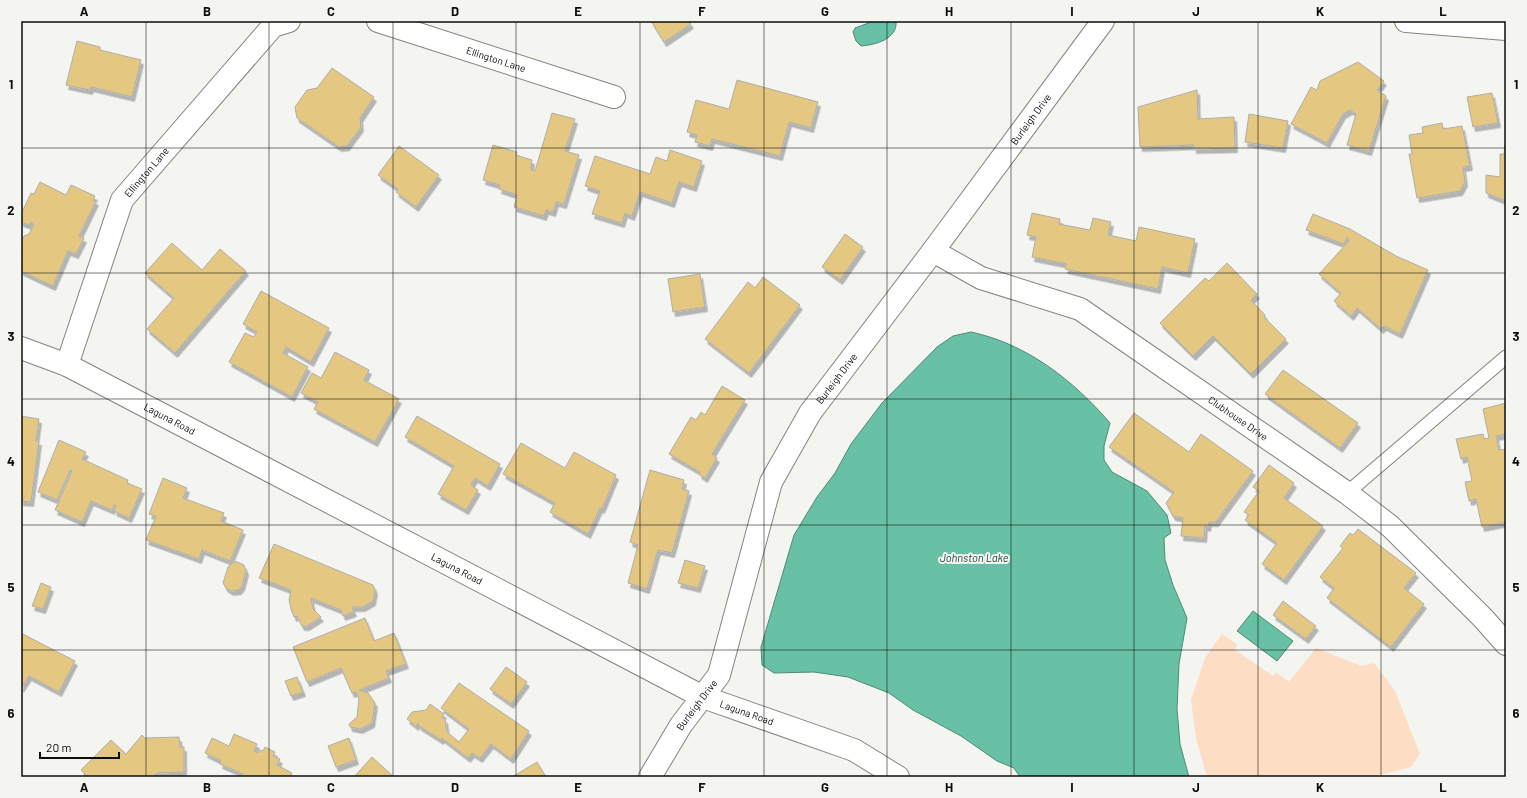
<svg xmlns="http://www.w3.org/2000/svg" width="1527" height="798" font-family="Barlow,sans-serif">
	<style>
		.green { fill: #fdddc4 }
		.water { fill: #68c1a4; stroke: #4d8b76 }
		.building { fill: #e4c780; stroke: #afaeaa; filter: url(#shadow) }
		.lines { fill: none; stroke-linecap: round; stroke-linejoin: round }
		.lane-casing { stroke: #838480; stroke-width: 15 }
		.street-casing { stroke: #838480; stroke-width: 24 }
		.lane { stroke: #fff; stroke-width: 13 }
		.street { stroke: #fff; stroke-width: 22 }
		.grid { fill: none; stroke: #0d0d0c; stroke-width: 1; stroke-opacity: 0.55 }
		.labels { text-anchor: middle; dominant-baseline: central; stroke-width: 4; stroke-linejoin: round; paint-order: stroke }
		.street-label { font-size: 10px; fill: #0d0d0c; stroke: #f4f5f1 }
		.water-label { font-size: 11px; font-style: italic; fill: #163e32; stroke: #f4f5f1 }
		.neatline { fill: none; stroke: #0d0d0c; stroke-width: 1.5 }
		.grid-label { font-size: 13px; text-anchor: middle; font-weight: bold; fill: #0d0d0c }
	</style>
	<defs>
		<filter id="shadow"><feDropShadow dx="2.5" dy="4.5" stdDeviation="0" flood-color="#0004"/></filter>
	</defs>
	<rect width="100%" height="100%" fill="#f4f5f1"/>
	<path class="green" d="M1222,634L1237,644L1235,650L1273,676L1276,672L1289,682L1316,648L1361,666L1374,663L1395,691L1420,754L1411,767L1373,777H1207L1196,738L1191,700L1205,658Z"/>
	<path class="water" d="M874,21H896C898,39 875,45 861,46L856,41L853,32L855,28Z
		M971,332C1027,344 1073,380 1110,423L1104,446V460L1112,472L1147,491L1167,515L1171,533L1164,538L1165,560L1173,585L1187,618L1179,664L1177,709L1180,744L1189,777H1020L1014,768L997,761L961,736L913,710L889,693L848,677L814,672L774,673L762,665L761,647L794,535L817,497L835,473L851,444L882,403L937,347L953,336Z
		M1253,611L1293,641L1277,661L1237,631Z"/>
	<path class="building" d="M651,21H689L691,24L664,42Z
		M77,41L100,47V50L141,60L132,97L91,87L90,90L66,85Z
		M1358,62L1384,81L1377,90L1386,96L1369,151L1347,145L1356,114L1350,110L1343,114L1327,143L1291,124L1311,87L1317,90L1320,81Z
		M332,68L374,97L360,118L361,127L347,146L339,147L297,118L295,107L307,90L317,88Z
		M737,80L818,102L811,128L789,122L780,156L712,139L710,146L695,142L697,135L687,132L696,100L729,109Z
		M1197,90L1198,119L1234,117L1235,148L1194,149V145L1140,147L1138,107Z
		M1492,93L1498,123L1473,127L1467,97Z
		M552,113L575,119L565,151L579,155L564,204L556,202L553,212L546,210L544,216L514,207L517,195L499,189L500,185L483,180L493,145L517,152L516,155L532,160L531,170L535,171Z
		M1249,114L1288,121L1283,148L1245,142Z
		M1442,123L1443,129L1462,126L1470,166L1463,167L1465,182L1460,191L1417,198L1409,154H1412L1409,135L1423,133L1422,127Z
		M1506,135V201L1486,193V175L1500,177V154H1504Z
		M399,146L439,175L416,207L396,192L398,189L378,175Z
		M670,150L702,161L694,187L679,182L672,203L640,192L632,216L625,213L622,223L592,214L600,191L585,186L595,156L650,174L656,157L667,161Z
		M40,182L66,195L71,185L95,196L93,200L96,201L79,236L84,238L76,254L68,251L53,286L21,271V256L23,251L21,250V242L24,236L29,234L34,224L31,222L29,225L21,222V214L31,193L34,194Z
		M1032,213L1060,219L1059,224L1090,230L1093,218L1111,222L1108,235L1136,241L1139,227L1195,239L1188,273L1162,267L1158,289L1065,269L1067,264L1032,257L1036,237L1027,235Z
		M1313,214L1350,229L1396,256L1428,270L1400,334L1384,326L1381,329L1357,308L1351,316L1334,301L1341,293L1319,274L1349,241L1347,237L1344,244L1306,230Z
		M845,234L863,247L840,280L822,267Z
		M172,243L202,270L220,249L246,271L175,353L147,329L174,298L145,273Z
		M1227,263L1257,294L1251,300L1265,315L1264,317L1286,339L1251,374L1213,336L1193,356L1160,323L1205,278L1209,281Z
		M700,274L705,307L673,312L668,279Z
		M763,277L800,305L749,373L705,339L748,282L755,288Z
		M261,291L329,328L311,362L286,347L283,353L308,367L292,397L229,362L245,333L254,337L257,332L243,324Z
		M335,352L369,370L364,380L399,399L375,442L314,409L318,402L301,393L312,373L321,378Z
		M1283,370L1358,423L1340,448L1265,394Z
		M722,386L745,400L712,454L717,458L705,478L699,474L700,472L669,454L691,417L696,420L701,412L705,415Z
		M1506,403V434L1496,436L1499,450L1506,449V474H1504L1506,475V522L1482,527L1476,499L1469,501L1465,482L1472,481L1467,457L1461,459L1456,439L1483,434L1484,439L1489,438L1483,409Z
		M1134,413L1189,452L1201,434L1253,471L1216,522H1209L1208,527L1205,526L1204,538L1181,536L1183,518L1173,516L1166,503L1174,492L1109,447Z
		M21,416L39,419L36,441H39L31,502L21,501Z
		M417,416L500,464L488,486L475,478L471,485L478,490L466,510L438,494L454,466L405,437Z
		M59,440L86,452L82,459L128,480L127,483L142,489L129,518L114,511L116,506L114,505L112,510L91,501L82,522L55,510L72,471L70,470L57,500L38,492Z
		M521,443L565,468L574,452L616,475L602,509L600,508L588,534L550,512L555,503L503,474Z
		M1269,465L1294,483L1284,498L1323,526L1284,580L1262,564L1277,543L1245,520L1249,515L1244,512L1259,491L1253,487Z
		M650,470L684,480L682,489L689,491L672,553L658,550L647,589L628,583L638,545L630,542Z
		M163,478L187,488L183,498L224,513L221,521L243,530L230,561L202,550L199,559L146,540L156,516L149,514Z
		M1358,529L1416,573L1404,588L1424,604L1391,647L1327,598L1334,588L1320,577L1343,548L1340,546L1350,533L1353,535Z
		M274,544L373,585L375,590L373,601L363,607H352L354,612L343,616L341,610L311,598L313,609L321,617L307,626H302L297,616L294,617L291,609L289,600L291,590L259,578Z
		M685,560L705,566L698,588L678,583Z
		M235,561L244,565L246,571L242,586L239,590L231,591L226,588L223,583L228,567Z
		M41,583L51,587L43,609L32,606Z
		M1283,601L1316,626L1306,639L1273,615Z
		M365,618L374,641L394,633L406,664L386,671L389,678L359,690L368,693L375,703L372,723L360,729L350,727L349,724L357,717L359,698L356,692L352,693L341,668L307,682L293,647Z
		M21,633L75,661L59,692L29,676L21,688Z
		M506,667L527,682L511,704L490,689Z
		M297,677L303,692L291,696L285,681Z
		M459,683L529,731L511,759L491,744L480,758L472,753L468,758L442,738L441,740L419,726L418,723L416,726L407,719L412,712L426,710L430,704L444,714L442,717L445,719L447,732L459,742L469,729L441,708Z
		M234,734L257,744L254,751L258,753L260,750L263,751L265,747L275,752L273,756L280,759L277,765L292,773L290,777H244L242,776L243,774L220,764L221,761L205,753L212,738L229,746Z
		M142,735L145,738L179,737L180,747H184V772L157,773L153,777H88L81,770L111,740L126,754Z
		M349,738L356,760L336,767L328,746Z
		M372,757L394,777H354Z
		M537,762L546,777H512Z"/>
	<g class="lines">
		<g class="lane-casing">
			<path id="lane" d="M1347,493L1506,357"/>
		</g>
		<g class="street-casing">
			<g id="street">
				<path id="s1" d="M378,21L614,97"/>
				<path d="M1406,21L1506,29"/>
				<path id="s2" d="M933,251L981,278L1080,309L1347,493L1390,526L1483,618L1506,644"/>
				<path id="s3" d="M21,348L67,365L703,697L854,750L898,777"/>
				<path id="s4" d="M67,365L122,200L273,26L289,21"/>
				<path id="s5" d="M650,777L681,725L719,675L771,482L810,413L933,251L1103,21"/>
			</g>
		</g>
		<use href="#lane" class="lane"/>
		<use href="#street" class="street"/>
	</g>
	<path class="grid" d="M146,21V777M269,21V777M393,21V777M516,21V777M640,21V777M764,21V777M887,21V777M1011,21V777M1134,21V777M1258,21V777M1381,21V777M21,148H1506M21,273H1506M21,399H1506M21,525H1506M21,650H1506"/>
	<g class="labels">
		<g class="street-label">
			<text stroke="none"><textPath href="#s1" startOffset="124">Ellington Lane</textPath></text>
			<text stroke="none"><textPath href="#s5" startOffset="770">Burleigh Drive</textPath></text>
			<text stroke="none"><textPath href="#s4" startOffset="211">Ellington Lane</textPath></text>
			<text stroke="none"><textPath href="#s5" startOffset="446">Burleigh Drive</textPath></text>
			<text stroke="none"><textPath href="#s2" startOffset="351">Clubhouse Drive</textPath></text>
			<text stroke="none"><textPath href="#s3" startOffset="165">Laguna Road</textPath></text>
			<text stroke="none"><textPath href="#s3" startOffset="489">Laguna Road</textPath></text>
			<text stroke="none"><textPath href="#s5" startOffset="86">Burleigh Drive</textPath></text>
			<text stroke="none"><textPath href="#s3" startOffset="813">Laguna Road</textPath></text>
		</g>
		<g class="water-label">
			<text x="974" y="557">Johnston Lake</text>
		</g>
	</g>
	<rect width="1527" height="798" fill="none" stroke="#f4f5f1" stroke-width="44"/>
	<path d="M40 752v6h79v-6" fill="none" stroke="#0d0d0c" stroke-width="2"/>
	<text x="46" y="752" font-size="12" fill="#0d0d0c" stroke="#f4f5f1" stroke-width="3" paint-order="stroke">20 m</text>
	<rect x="22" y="22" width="1483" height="754" class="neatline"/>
	<g class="grid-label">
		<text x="84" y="16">A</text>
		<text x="207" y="16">B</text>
		<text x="331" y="16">C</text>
		<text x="455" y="16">D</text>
		<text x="578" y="16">E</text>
		<text x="702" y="16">F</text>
		<text x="825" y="16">G</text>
		<text x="949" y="16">H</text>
		<text x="1072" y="16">I</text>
		<text x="1196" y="16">J</text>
		<text x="1320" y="16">K</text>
		<text x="1443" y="16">L</text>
		<text x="11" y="89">1</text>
		<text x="1516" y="89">1</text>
		<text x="11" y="215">2</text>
		<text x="1516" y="215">2</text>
		<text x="11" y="341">3</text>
		<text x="1516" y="341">3</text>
		<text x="11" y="466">4</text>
		<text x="1516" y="466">4</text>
		<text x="11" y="592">5</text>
		<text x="1516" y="592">5</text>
		<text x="11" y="718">6</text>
		<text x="1516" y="718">6</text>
		<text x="84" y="792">A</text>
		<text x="207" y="792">B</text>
		<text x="331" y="792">C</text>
		<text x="455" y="792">D</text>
		<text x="578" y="792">E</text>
		<text x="702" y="792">F</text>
		<text x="825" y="792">G</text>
		<text x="949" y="792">H</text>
		<text x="1072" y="792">I</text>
		<text x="1196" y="792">J</text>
		<text x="1320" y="792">K</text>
		<text x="1443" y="792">L</text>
	</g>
</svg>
